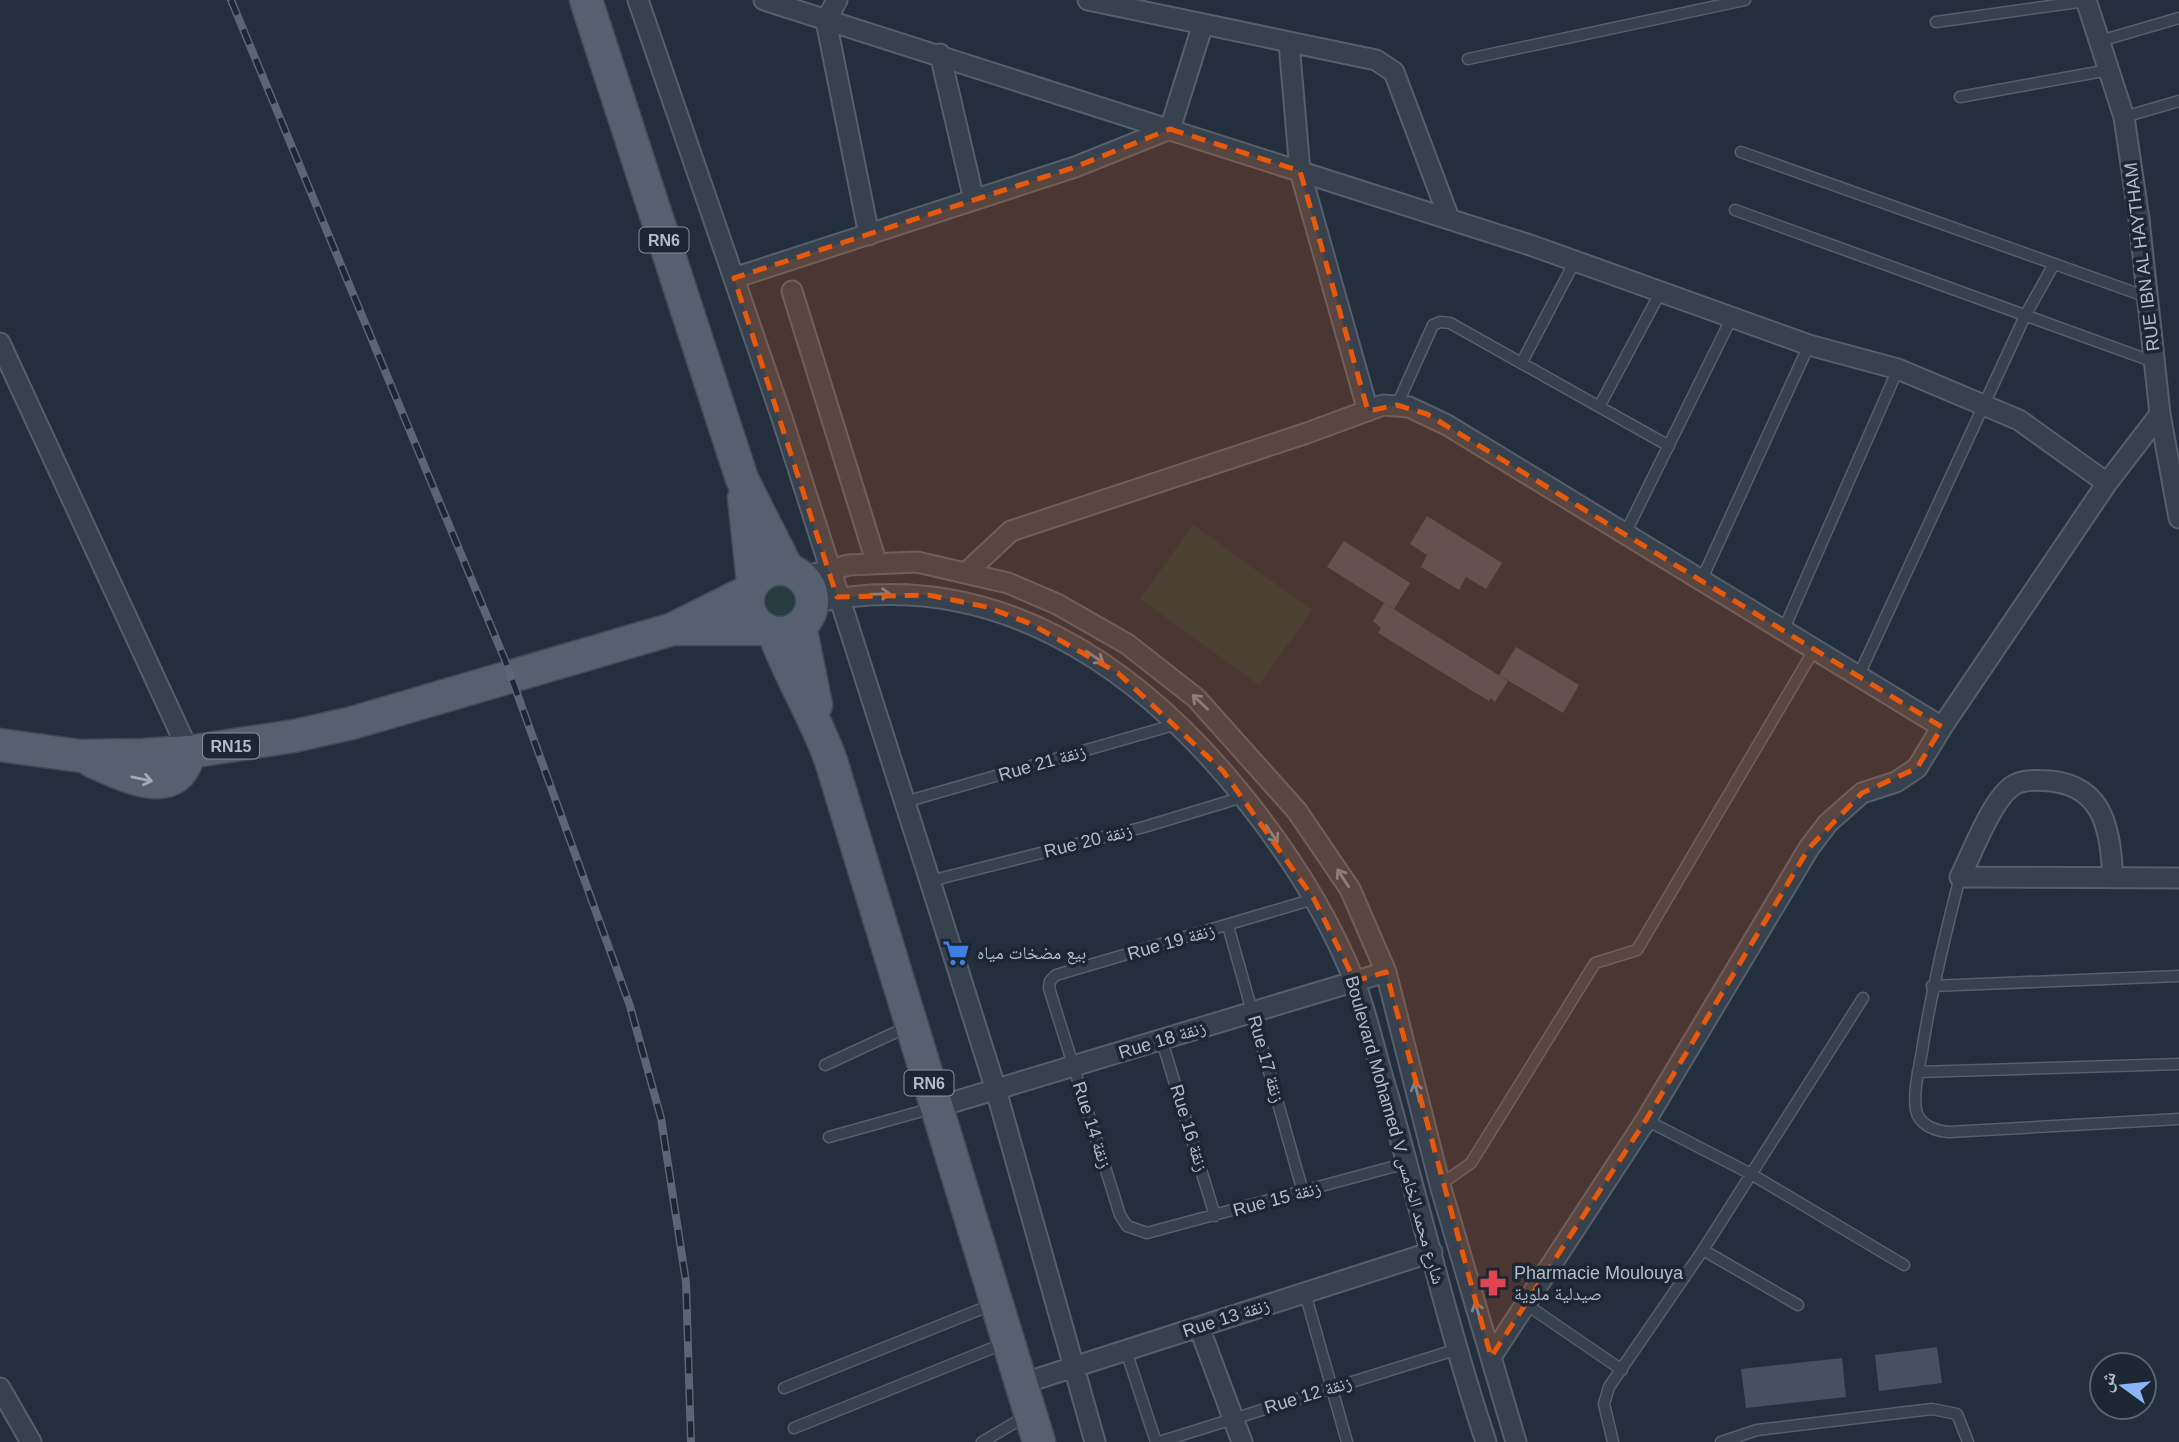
<svg xmlns="http://www.w3.org/2000/svg" width="2179" height="1442" font-family="Helvetica,'Noto Naskh Arabic',sans-serif">
	<style>
		.green { fill: #263c3f }
		.building { fill: #455162 }
		.lines { fill: none; stroke-linecap: round; stroke-linejoin: round }
		.lane-casing { stroke: #565f6c; stroke-width: 13 }
		.street-casing { stroke: #565f6c; stroke-width: 23 }
		.primary-casing { stroke: #414a57; stroke-width: 35 }
		.lane { stroke: #38414e; stroke-width: 10 }
		.street { stroke: #38414e; stroke-width: 19 }
		.primary { stroke: #56606e; stroke-width: 32 }
		.rail-casing { stroke: #5a6575; stroke-width: 8 }
		.rail { stroke: #1d2633; stroke-width: 5; stroke-dasharray: 16; stroke-linecap: butt }
		.oneway { stroke: #7c8592 }
		.oneway2 { stroke: #a1aab7 }
		.marked { fill: #e8590c; fill-opacity: 0.2; stroke: #e8590c; stroke-width: 5; stroke-dasharray: 14 9; stroke-linejoin: round }
		.labels { text-anchor: middle; dominant-baseline: central; stroke-width: 7; stroke-linejoin: round; paint-order: stroke }
		.shield { fill: #1d2633; stroke: #878f9c; stroke-width: 2 }
		.shield-label { font-size: 16px; font-weight: bold; fill: #b4bcc9 }
		.street-label { font-size: 18px; fill: #b4bcc9; stroke: #1d2633 }
		.poi-label { font-size: 18px; fill: #b4bcc9; stroke: #1d2633; text-anchor: start }
	</style>
	<rect width="100%" height="100%" fill="#242f3e"/>
	<path class="green" d="M1193,525L1312,610L1259,685L1140,599Z
		M757 600a24 24 0 1 1 48 0a24 24 0 1 1-48 0Z"/>
	<path class="building" d="M1427,516L1502,563L1486,589L1466,577L1459,590L1421,567L1427,555L1410,544Z
		M1344,541L1410,583L1394,609L1327,567Z
		M1384,603L1508,681L1495,702L1491,698L1489,701L1378,633L1381,628L1373,621Z
		M1516,647L1579,685L1563,713L1499,675Z
		M1937,1347L1942,1383L1879,1391L1875,1355Z
		M1842,1358L1846,1397L1746,1408L1741,1369Z"/>
	<g class="lines">
		<g class="lane-casing">
			<path id="lane" d="M1936,22L2086,1
				M2100,41L2179,18
				M1468,59L1745,0
				M1960,97L2109,70
				M2124,117L2179,101
				M1741,152L2147,297
				M1735,210L2154,362
				M1522,362L1575,261
				M1397,405L1433,325L1440,322L1450,323L1669,446
				M1600,405L1660,293
				M1625,534L1731,319
				M1701,581L1809,345
				M1783,631L1898,369
				M1858,677L2025,316L2054,264
				M905,802L1177,724
				M1960,877C1945,935 1931,992 1922,1051C1919,1069 1913,1092 1916,1110C1919,1125 1935,1131 1949,1132L2179,1119
				M930,881L1144,827L1243,797
				M1314,899L1056,975L1050,981L1049,988L1120,1215L1127,1226L1147,1233L1407,1163
				M1228,926L1303,1192
				M1932,986L2179,976
				M1162,1041L1215,1216
				M825,1065L907,1027
				M1918,1072L2179,1064
				M1646,1120L1751,1174L1904,1265
				M829,1137L933,1108
				M1440,1185L1471,1163L1595,963L1637,950L1814,650
				M1703,1250L1798,1305
				M1305,1293L1347,1442
				M1527,1305L1622,1370
				M1126,1351L1156,1442
				M784,1388L991,1305
				M794,1428L1005,1343
				M982,1442L1026,1416
				M1159,1442L1458,1349
				M1613,1442L1604,1404L1609,1387L1703,1250L1863,998
				M1721,1442L1757,1430L1932,1409L1957,1414L1968,1442"/>
		</g>
		<g class="street-casing">
			<path id="street" d="M638,0L782,418L930,881L996,1090L1095,1442
				M764,0L1533,246L1809,345L1898,369L2019,420L2107,483
				M837,0L826,21L869,235
				M1088,0L1376,60L1394,72L1449,218
				M2086,0L2124,117L2139,219L2160,414L2179,518
				M1289,43L1300,171L1368,411
				M940,54L974,200
				M734,278L1075,167L1170,129L1203,24
				M792,291L875,558
				M0,343L189,752
				M967,572L1011,531L1307,433L1383,405L1409,407L1447,425L1942,727
				M803,577L849,565L917,562L1008,583L1057,604L1127,644L1196,698L1297,811L1350,889L1386,972L1440,1185L1516,1442
				M813,603C992,564 1139,665 1246,800C1289,854 1328,915 1354,980C1368,1017 1376,1057 1388,1095C1421,1210 1448,1328 1486,1442
				M2113,878C2110,833 2106,787 2051,781C2040,780 2024,779 2014,785C1992,798 1972,854 1960,877L2179,878
				M937,1107L1386,972
				M1199,1327L1242,1442
				M1491,1357L1646,1120L1809,848L1828,823L1862,793L1896,782L1917,768L1942,727L2107,483L2160,414
				M1021,1384L1432,1252
				M0,1388L31,1442"/>
		</g>
		<g class="primary-casing">
			<path id="primary" d="M586,0L742,479L787,568
				M744,498L753,582
				M748 601a32 32 0 1 1 64 0a32 32 0 1 1-64 0Z
				M800,626L816,705
				M678,629H764
				M774,633C790,677 815,716 831,761L1039,1442
				M0,745L81,756L143,755L189,752L294,736L352,723L673,629L749,591
				M92,761C124,775 179,805 189,752"/>
		</g>
		<use href="#lane" class="lane"/>
		<use href="#street" class="street"/>
		<use href="#primary" class="primary"/>
		<g class="rail-casing">
			<path id="rail" d="M231,0L505,660L630,1006L661,1118L686,1282L691,1442"/>
		</g>
		<use href="#rail" class="rail"/>
	</g>
	<defs><path id="oneway-shaft" d="M-6 0H5M1.5-3L5.5 0L1.5 3" fill="none" stroke-width="1.6" stroke-linecap="round" stroke-linejoin="round" transform="scale(1.75)"/></defs>
	<g class="oneway">
		<use href="#oneway-shaft" transform="translate(880 594) rotate(-2)"/>
		<use href="#oneway-shaft" transform="translate(1095 657) rotate(34)"/>
		<use href="#oneway-shaft" transform="translate(1200 702) rotate(-136)"/>
		<use href="#oneway-shaft" transform="translate(1272 834) rotate(56)"/>
		<use href="#oneway-shaft" transform="translate(1343 878) rotate(-123)"/>
		<use href="#oneway-shaft" transform="translate(1417 1092) rotate(-104)"/>
		<use href="#oneway-shaft" transform="translate(1478 1312) rotate(-107)"/>
	</g>
	<use class="oneway2" href="#oneway-shaft" transform="translate(142 779) rotate(12)"/>
	<path class="marked" d="M1170,129L1300,171L1368,411L1397,405L1427,414L1942,727L1917,768L1862,793L1809,848L1646,1120L1491,1357L1386,972L1355,981L1314,899L1223,771L1118,673L1031,624L987,607L928,595L837,597L734,278L1075,167Z"/>
	<defs>
		<g id="supermarket-bare" transform="scale(2.1)"><path d="M-6-5.5h2.5l.6 2H6L4.5 2H-2.5L-4.4-4H-6ZM-1.5 3.2a1.3 1.3 0 1 0 .1 0ZM3 3.2a1.3 1.3 0 1 0 .1 0Z" fill="#3f7fe0" stroke="#1d2633" stroke-width="2.5" paint-order="stroke"/></g>
		<g id="pharmacy-bare" transform="scale(2.1)"><path d="M-2-6h4v4h4v4h-4v4h-4v-4h-4v-4h4Z" fill="#e0444e" stroke="#1d2633" stroke-width="2.5" paint-order="stroke"/></g>
	</defs>
	<g fill-rule="evenodd">
		<use href="#supermarket-bare" x="956" y="953"/>
		<use href="#pharmacy-bare" x="1493" y="1283"/>
	</g>
	<g class="labels">
		<g class="shield">
			<rect x="639.5" y="227.5" width="49" height="25" rx="5"/>
			<rect x="203" y="733.5" width="56" height="25" rx="5"/>
			<rect x="904.5" y="1070.5" width="49" height="25" rx="5"/>
		</g>
		<g class="shield-label">
			<text x="664" y="240">RN6</text>
			<text x="231" y="746">RN15</text>
			<text x="929" y="1083">RN6</text>
		</g>
		<g class="street-label">
			<text transform="translate(2142 257) rotate(-97)">RUE IBN AL HAYTHAM</text>
			<text transform="translate(1042 763) rotate(-16)">Rue 21 زنقة</text>
			<text transform="translate(1088 841) rotate(-14)">Rue 20 زنقة</text>
			<text transform="translate(1171 942) rotate(-16)">Rue 19 زنقة</text>
			<text transform="translate(1162 1040) rotate(-17)">Rue 18 زنقة</text>
			<text transform="translate(1266 1059) rotate(74)">Rue 17 زنقة</text>
			<text transform="translate(1092 1125) rotate(72)">Rue 14 زنقة</text>
			<text transform="translate(1189 1128) rotate(73)">Rue 16 زنقة</text>
			<text transform="translate(1395 1130) rotate(74)">Boulevard Mohamed V شارع محمد الخامس</text>
			<text transform="translate(1277 1199) rotate(-15)">Rue 15 زنقة</text>
			<text transform="translate(1226 1318) rotate(-18)">Rue 13 زنقة</text>
			<text transform="translate(1308 1395) rotate(-17)">Rue 12 زنقة</text>
		</g>
		<g class="poi-label">
			<text x="977" y="953">بيع مضخات مياه</text>
			<text x="1514" y="1273">Pharmacie Moulouya<tspan x="1514" dy="21">صيدلية ملوية</tspan></text>
		</g>
	</g>
	<g transform="translate(2123 1386) rotate(285)"><circle r="33" fill="#1d2633" stroke="#59626f" stroke-width="2"/>
	<path d="M0-5L12 26L0 18L-12 26Z" fill="#8ab4f8"/>
	<text y="-10" font-size="19" font-weight="bold" text-anchor="middle" fill="#b4bcc9">ش</text>
	</g>
</svg>
